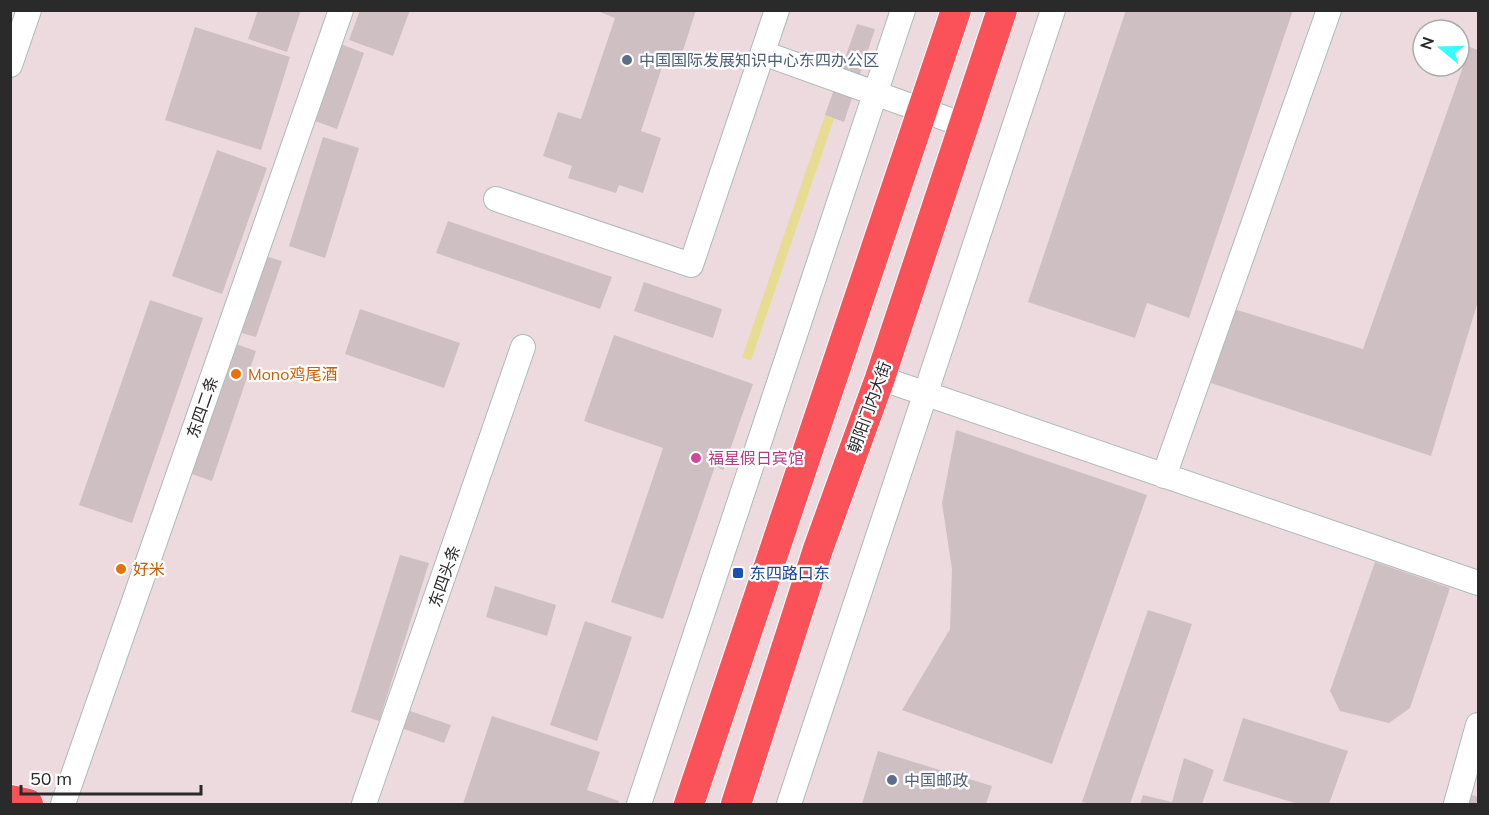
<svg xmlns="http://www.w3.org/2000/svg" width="1489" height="815" font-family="Mulish,'Noto Sans SC',sans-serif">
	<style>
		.green { fill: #e8dc92 }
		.building { fill: #cebfc2 }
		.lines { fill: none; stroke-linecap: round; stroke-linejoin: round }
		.minor-casing { stroke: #abbbbb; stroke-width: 26 }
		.major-casing { stroke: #fff; stroke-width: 32 }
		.minor { stroke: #fff; stroke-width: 24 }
		.major { stroke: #fb5158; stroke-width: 30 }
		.service-dot { fill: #5c6f8a; stroke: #fff; stroke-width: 2 }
		.food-dot { fill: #e8710a; stroke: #fff; stroke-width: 2 }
		.hotel-dot { fill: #d1479c; stroke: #fff; stroke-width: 2 }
		.transit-dot { fill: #1a4fb4; stroke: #fff; stroke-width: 2 }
		.labels { text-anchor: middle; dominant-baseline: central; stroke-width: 4.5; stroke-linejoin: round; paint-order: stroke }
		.service-label { font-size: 16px; fill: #4e5e75; stroke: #fff; text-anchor: start }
		.food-label { font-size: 16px; fill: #c56008; stroke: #fff; text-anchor: start }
		.street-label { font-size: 16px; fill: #2a2a2a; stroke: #fff }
		.hotel-label { font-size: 16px; fill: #b23c85; stroke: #fff; text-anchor: start }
		.transit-label { font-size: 16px; fill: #164399; stroke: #fff; text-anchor: start }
	</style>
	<rect width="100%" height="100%" fill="#eddadf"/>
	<path class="green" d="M825,115L834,119L751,360L742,358Z"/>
	<path class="building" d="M258,10H301L287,52L248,39Z
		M360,10H410L393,56L349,40Z
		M595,10H696L680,60L666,55L641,131L661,138L643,193L619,185L616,193L568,178L572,166L543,156L558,112L581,119L615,18Z
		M1126,10H1293L1189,318L1147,303L1135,338L1028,302Z
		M857,24L875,29L844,122L825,115Z
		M195,27L290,57L261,150L165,120Z
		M338,43L364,53L337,129L312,120Z
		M1470,47L1478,50V301L1431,456L1211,383L1234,309L1363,349Z
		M323,137L359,148L325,258L289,246Z
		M217,150L267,168L222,294L172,276Z
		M448,221L612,277L600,309L436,253Z
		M265,256L282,261L256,337L238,332Z
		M644,282L722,309L713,338L634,311Z
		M150,300L203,318L132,523L79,505Z
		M360,309L460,343L444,388L345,354Z
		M614,335L753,384L723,470L715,466L663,619L611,602L663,448L584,421Z
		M233,343L256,351L212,481L189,473Z
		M956,430L1147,495L1052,764L902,710L950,629L952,569L942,503Z
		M400,555L429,563L379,721L351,712Z
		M1375,562L1450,588L1410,708L1389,723L1340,711L1330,691Z
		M495,586L556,605L547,636L486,617Z
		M1148,610L1192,624L1130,804H1091L1082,802Z
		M585,621L632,637L597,741L550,725Z
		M407,710L451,725L444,743L401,728Z
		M492,716L600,752L587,790L619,801L618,804H463Z
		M1243,718L1348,751L1329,804H1298L1223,781Z
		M878,751L992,786L986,804H862Z
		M1184,758L1214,770L1202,804H1140L1143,795L1172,802Z
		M1466,793L1478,797L1476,804H1462Z"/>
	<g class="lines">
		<g class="minor-casing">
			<path id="minor" d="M763,53L964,125
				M10,65L29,10
				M496,199L691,265L777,10
				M880,378L1478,583
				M1164,476L1329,10
				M63,804L341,10
				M364,804L523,347
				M639,804L903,10
				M789,804L1053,10
				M1456,804L1478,725"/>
		</g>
		<g class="major-casing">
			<path id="major" d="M10,800L28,804
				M689,804L956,10
				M736,804L818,549L880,378L1002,10"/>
		</g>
		<use href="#minor" class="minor"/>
		<use href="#major" class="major"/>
	</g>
	<g class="service-dot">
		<circle cx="627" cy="60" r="6"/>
		<circle cx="892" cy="780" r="6"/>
	</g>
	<g class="food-dot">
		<circle cx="236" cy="374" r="6"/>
		<circle cx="121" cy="569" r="6"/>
	</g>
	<circle class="hotel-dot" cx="696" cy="458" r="6"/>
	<rect class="transit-dot" x="732" y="567" width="12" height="12" rx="3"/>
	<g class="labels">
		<g class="service-label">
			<text x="639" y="60">中国国际发展知识中心东四办公区</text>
			<text x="904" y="780">中国邮政</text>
		</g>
		<g class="food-label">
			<text x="248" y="374">Mono鸡尾酒</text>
			<text x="133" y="569">好米</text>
		</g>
		<g class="street-label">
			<text transform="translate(202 407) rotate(-71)">东四二条</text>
			<text transform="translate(869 407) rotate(-70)">朝阳门内大街</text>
			<text transform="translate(444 576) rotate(-71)">东四头条</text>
		</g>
		<g class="hotel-label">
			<text x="708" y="458">福星假日宾馆</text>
		</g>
		<g class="transit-label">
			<text x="750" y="573">东四路口东</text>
		</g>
	</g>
	<rect width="1489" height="815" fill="none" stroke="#2a2a2a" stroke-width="24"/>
	<g transform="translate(1441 48) rotate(289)"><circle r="28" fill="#ffffff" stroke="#aaaaaa" stroke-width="1.5"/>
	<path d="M0-4.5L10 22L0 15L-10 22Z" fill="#35fdff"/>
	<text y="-9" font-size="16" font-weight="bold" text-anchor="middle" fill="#2a2a2a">N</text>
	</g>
	<path d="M21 785v9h180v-9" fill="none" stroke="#2a2a2a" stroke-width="3"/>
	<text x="30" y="785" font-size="18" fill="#2a2a2a" stroke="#ffffff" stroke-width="4.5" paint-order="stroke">50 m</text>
</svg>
